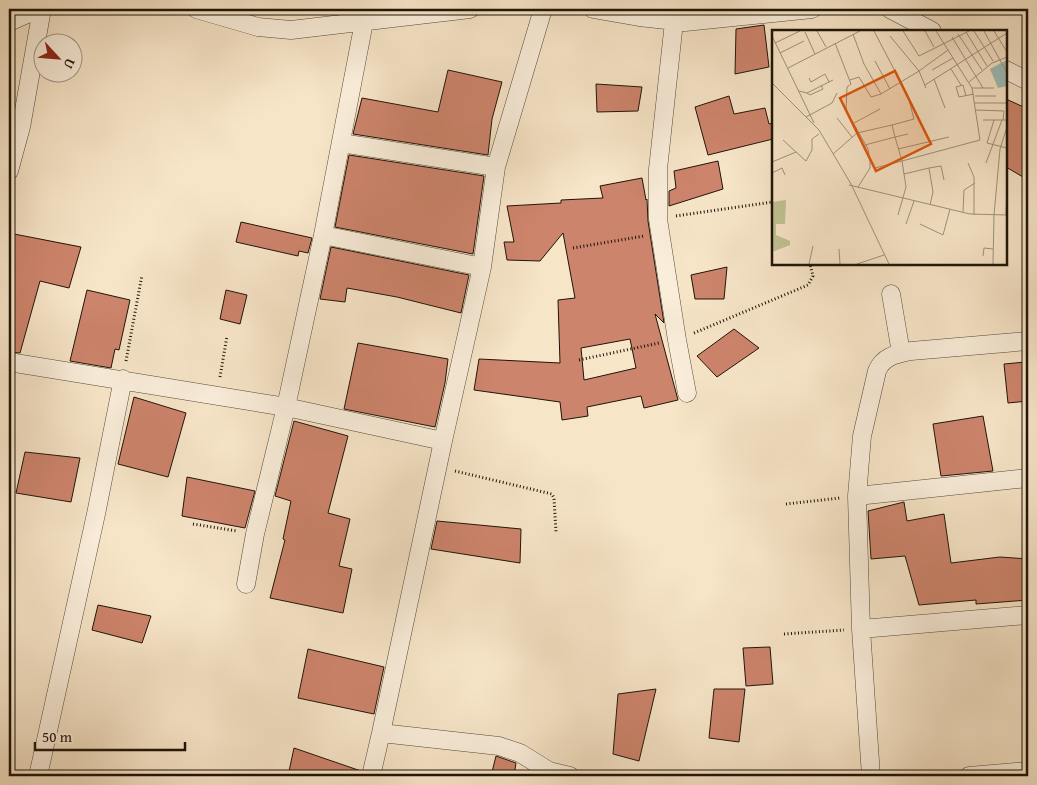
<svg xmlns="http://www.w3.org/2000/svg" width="1037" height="785" font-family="'Gentium Book Plus',serif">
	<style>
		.building { fill: #cd846c; stroke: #1e1408; fill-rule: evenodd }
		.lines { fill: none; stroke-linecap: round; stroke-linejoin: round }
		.street-casing { stroke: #544838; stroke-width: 19 }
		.path { stroke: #1e1408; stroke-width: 3; stroke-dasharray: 1 2.5; stroke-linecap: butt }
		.street { stroke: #faeedb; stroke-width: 18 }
		.inset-road { fill: none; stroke: #a0917b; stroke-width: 1 }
		.view { fill: #de560c; fill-opacity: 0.15; stroke: #de560c; stroke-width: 2.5 }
		.inset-edge { fill: none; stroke: #1e1408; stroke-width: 2.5 }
	</style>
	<rect width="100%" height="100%" fill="#f7e5c8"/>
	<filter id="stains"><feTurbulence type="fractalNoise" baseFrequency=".004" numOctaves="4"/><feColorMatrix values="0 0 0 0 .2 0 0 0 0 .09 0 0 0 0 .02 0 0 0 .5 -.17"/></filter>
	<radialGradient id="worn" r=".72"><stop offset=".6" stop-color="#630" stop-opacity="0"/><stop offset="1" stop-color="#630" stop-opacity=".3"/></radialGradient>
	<path class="building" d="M764,25L769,67L735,74L736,29Z
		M448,70L502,82L492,119L488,155L353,134L362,98L438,112Z
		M596,84L642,87L638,111L597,112Z
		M729,96L734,114L765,108L769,124L773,123V139L708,155L695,107Z
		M1006,99L1028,109V180L1006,167Z
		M349,155L484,176L473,254L335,227Z
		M718,161L723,189L669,206V191L676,188L674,171Z
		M642,178L646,200L647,199L648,221L664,323L655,314L678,400L644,408L641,396L587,407L588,416L562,420L560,402L474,390L479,359L560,363L558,300L575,298L563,233L540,261L507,260L504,242H514L507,206L561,203V200L603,198L600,186ZM630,339L636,368L584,380L581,348Z
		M241,222L312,238L308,253L299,251L298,256L236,242Z
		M9,233L81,247L69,288L40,281L20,353L9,352Z
		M331,247L469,275L461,313L397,297L347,288L345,302L320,299Z
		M727,267L724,299H695L691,275Z
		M87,290L130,300L119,350L115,349L111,368L70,361Z
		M226,290L247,295L240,324L220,319Z
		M734,329L759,348L717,377L697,356Z
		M358,343L448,359L445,383L435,427L344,409Z
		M1026,362L1028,401L1008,403L1004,364Z
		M134,397L186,413L168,477L118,464Z
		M983,416L993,471L941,476L933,424Z
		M294,421L348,436L328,513L350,519L339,566L352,569L343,613L270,598L285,540L283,539L291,501L275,496Z
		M25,452L80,458L71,502L16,493Z
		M187,477L255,491L245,528L182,516Z
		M904,502L907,521L944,514L951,563L1000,557L1028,559V600L976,604V600L919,605L905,556L871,559L868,511Z
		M437,521L521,529L520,563L431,549Z
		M98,605L151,616L142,643L92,630Z
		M770,647L773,684L746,686L743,648Z
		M308,649L384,667L374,714L298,698Z
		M656,689L639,761L613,754L618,694Z
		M714,689H745L739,742L709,738Z
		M294,748L361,771V776H288Z
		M496,756L516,763L514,776H491Z"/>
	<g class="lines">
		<g class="street-casing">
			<path id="street" d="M196,9L258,27L291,30L470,9
				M593,9L639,17L685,22L812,9
				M890,9L932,31
				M9,22L38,9
				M364,22L323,235L286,407L443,441L381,733L499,746L520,753L549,771L570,776
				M674,22L658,169V219L677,340L687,393
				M1006,70L1028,81
				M341,143L496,167
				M9,171L21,127L42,9
				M323,235L482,267
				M891,294L901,353
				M9,362L286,407L255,534L246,584
				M443,441L482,267L496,167L543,9
				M857,496L862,436L877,371C883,356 897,354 911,351L1028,341
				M861,629L1028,615
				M38,776L96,514L123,379
				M371,776L381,733
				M871,776L861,629L857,496L1028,478
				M969,776L1028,771"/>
		</g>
		<path class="path" d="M676,216L773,202
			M573,248L644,236
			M694,333L808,285L813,276L810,264
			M579,360L659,343
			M126,361L142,275
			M220,377L227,336
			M455,471L552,494L554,498L556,532
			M786,504L840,498
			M193,524L237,531
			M784,634L844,630"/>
		<use href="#street" class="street"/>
	</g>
	<g transform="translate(772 30)">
		<rect width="235" height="235" fill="#f7e5c8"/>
		<path d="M14,170L13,194H4V205L18,211V215L0,222V172Z" fill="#c0c394"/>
		<path d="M235,30V56L226,58L218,39Z" fill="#9ebeba"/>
		<path class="inset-road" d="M45,1L54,17M131,1L147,26L197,1M153,1L162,17M202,1L221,31M212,1L235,43M222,1L235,22M33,2L43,24M194,2L215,36M81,4L92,34L109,64L147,41L118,6M186,4L210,40M0,6L42,93M180,7L211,58M3,13L28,1M63,13L79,54L75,57L74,80L96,119L98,131V138L86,157M8,23L32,11M103,31L118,59M16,38L88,1M179,39L189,55M160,40L181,28M37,48L39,52L53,44L57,52M162,49L173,78M78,50L87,47L99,67L109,64M197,52L220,33L235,27M0,53L47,100L79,154L117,234M153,55L235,3M154,58L147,41L176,20M200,58H222M27,61L35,63L61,50M35,63L38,65L51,59L49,55M194,66L191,55L184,57L187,67L202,64M203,66H224M203,73H235M203,80L232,81L231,90M34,87L60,73L65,63M65,88L80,107M211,90H235M222,90L215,113L235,118M82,93L108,79M136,104L123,107L130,131L208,110L200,58L164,1M11,110L24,122M93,115L123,107L120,95L142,89L136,66L102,1M126,119L177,107M61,124L85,103L120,95M0,132L24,122L34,131L40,120V109L47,104M196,133L202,147V185M214,133L230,90M103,138L130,131L134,157L126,185M157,138L169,136L172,150M0,143L10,138L13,145M132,144L157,138L161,162L158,175M77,155L198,184L235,185M191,182L192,160L203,153M222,185L228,119L235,97M234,185L235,152M134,194L142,171M148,194L171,205L178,179M67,219L68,234M211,226L212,218L221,219M37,234L41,216M85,234L112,225M221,234L222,185"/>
		<path class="view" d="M123,41L159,114L104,141L68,68Z"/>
		<rect width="235" height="235" class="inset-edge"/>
	</g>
	<rect width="1037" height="785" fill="none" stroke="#f7e5c8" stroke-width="30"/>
	<rect x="10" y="10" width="1017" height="765" fill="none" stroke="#1e1408" stroke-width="2.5"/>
	<rect x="15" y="15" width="1007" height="755" fill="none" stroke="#1e1408"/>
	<g transform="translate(58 58) rotate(116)"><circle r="24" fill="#faeedb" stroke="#a29787"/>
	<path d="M0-4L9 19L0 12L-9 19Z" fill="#8f2418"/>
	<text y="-8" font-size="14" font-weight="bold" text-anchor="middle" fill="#1e1408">U</text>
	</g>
	<path d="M35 742v8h150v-8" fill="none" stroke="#1e1408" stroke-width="2.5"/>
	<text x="42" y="742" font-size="15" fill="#1e1408" stroke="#faeedb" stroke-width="4" paint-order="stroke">50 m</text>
	<rect width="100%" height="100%" filter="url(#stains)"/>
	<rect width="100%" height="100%" fill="url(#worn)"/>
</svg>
